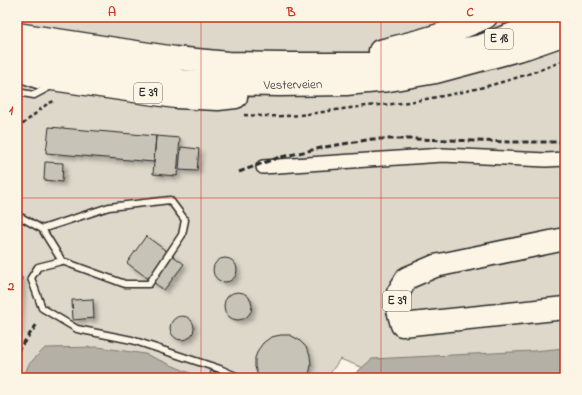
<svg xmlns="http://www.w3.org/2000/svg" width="582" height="395" font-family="'Indie Flower',sans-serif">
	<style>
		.green { fill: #ded8ca; stroke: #84827a }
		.water { fill: #b4b0a5; stroke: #7d7b74 }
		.building { fill: #c8c3b7; stroke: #2b2b2b; filter: url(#shadow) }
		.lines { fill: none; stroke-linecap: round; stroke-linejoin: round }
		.service-casing { stroke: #2b2b2b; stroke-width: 9 }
		.minor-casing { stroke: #2b2b2b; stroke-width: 16 }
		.trunk-casing { stroke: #2b2b2b; stroke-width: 25 }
		.path { stroke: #2b2b2b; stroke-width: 2.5; stroke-dasharray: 4 3; stroke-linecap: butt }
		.service { stroke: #fcf5e5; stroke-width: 6 }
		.minor { stroke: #fcf5e5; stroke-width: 13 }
		.trunk { stroke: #fcf5e5; stroke-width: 22 }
		.rail { stroke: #2b2b2b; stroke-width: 3; stroke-dasharray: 6 3; stroke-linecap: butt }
		.grid { fill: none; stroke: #c8321e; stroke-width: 1; stroke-opacity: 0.55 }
		.labels { text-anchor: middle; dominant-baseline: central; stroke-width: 3; stroke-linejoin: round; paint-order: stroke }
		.shield { fill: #fcf5e5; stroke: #6a6863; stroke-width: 1 }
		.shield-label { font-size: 12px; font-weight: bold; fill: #2b2b2b }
		.street-label { font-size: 13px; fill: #2b2b2b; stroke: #fcf5e5 }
		.neatline { fill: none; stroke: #c8321e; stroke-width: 1.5 }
		.grid-label { font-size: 13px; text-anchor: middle; font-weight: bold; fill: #c8321e }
	</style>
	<defs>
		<filter id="shadow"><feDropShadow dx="3.5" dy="3.5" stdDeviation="2" flood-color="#0004"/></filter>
	</defs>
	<rect width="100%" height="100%" fill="#fcf5e5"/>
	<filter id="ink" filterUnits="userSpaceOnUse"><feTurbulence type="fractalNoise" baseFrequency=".025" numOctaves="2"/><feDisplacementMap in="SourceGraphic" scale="8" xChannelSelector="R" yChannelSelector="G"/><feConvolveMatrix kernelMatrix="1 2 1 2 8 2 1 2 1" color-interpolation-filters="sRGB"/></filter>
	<g filter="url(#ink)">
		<path class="green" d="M17,17H565V360L374,372L340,359L327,378H17Z"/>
		<path class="water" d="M98,347L145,354L202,378H23L29,364L45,348Z
			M565,348V378H350L372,359L533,351Z"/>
		<path class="building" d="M49,127L156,136L154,162L46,153Z
			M156,136L180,138L177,176L153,174Z
			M181,147L199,149L197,171L179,170Z
			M45,162L63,163L62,182L44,180Z
			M146,236L184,264L164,290L127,263Z
			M213 270a12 12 0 1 1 24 0a12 12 0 1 1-24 0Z
			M17,277H22L19,332H17Z
			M224 306a14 14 0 1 1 28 0a14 14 0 1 1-28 0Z
			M93,299L94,318L73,320L72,300Z
			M170 328a12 12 0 1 1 24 0a12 12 0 1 1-24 0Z
			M281,335H290L299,340L306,347L310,355L311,365L309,375L306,378H260L258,376L255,367V358L258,350L263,343L271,337Z
			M211,371L221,374L220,376L227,378H210V377H213L209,376Z"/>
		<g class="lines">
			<g class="service-casing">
				<path id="service" d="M17,92L34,95L51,86
					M17,215L42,229L62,261L125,284H149L182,235L185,220L170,200L109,207L42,229
					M62,261L38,267L31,278L42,308L77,329L132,340L220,369L236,376L238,378"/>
			</g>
			<g class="minor-casing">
				<path id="minor" d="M263,167L443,155L546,160L565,159"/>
			</g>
			<g class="trunk-casing">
				<path id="trunk" d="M17,34L175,58L228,63L283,64H378L437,55L481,46L558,17
					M380,51C416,42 453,33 486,17
					M17,56L134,74L181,81L219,84L280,85L346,84L389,80L436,72L525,48L565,34
					M17,69L38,77L176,97L218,99L236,97
					M565,239L435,266L407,278L398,293L397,306L402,325L565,308"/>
			</g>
			<path class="path" d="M244,115C262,116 281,117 299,115C319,113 339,109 359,107C373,105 387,105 401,103C457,95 513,82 565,60
				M17,129L47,104L56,100"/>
			<use href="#service" class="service"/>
			<use href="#minor" class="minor"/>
			<use href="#trunk" class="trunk"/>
			<path class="rail" d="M239,172L277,158L325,147L372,139H416L509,142H565
				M17,352L37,324"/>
		</g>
	</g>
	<path class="grid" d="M201,17V378M381,17V378M17,198H565"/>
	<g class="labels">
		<g class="shield">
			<rect x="485" y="29" width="28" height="20" rx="3"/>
			<rect x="134" y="83" width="28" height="20" rx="3"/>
			<rect x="383" y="291" width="28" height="20" rx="3"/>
		</g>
		<g class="shield-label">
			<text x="499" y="39">E 18</text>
			<text x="148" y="93">E 39</text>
			<text x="397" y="301">E 39</text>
		</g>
		<g class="street-label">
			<text transform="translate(293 85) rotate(-1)">Vesterveien</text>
		</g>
	</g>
	<rect width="582" height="395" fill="none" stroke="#fcf5e5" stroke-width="44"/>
	<rect x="22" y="22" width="538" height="351" class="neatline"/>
	<g class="grid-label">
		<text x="112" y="16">A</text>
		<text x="291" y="16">B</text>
		<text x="470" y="16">C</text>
		<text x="11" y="114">1</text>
		<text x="11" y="290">2</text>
	</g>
</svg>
